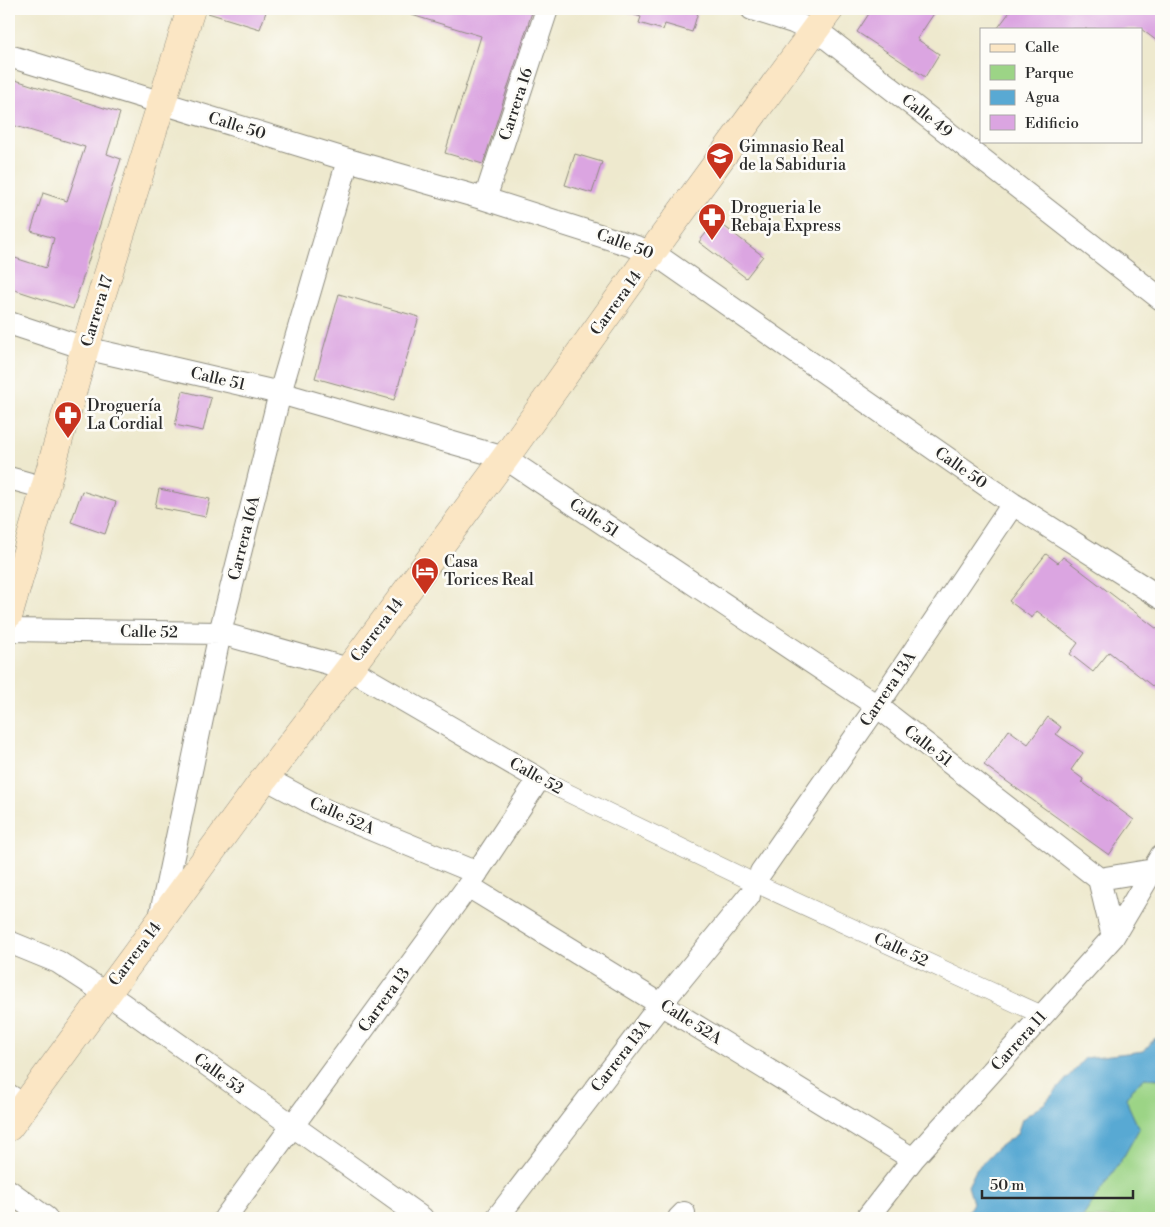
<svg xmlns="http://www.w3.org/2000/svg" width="1170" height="1227" font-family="'Libre Bodoni',serif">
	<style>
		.green { fill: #9cd486; stroke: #648058 }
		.water { fill: #59a9d3; stroke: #426a7f }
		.building { fill: #dba5e1 }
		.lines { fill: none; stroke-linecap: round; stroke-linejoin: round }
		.service-casing { stroke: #8c8a7c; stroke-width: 13 }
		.pedestrian-casing { stroke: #8c8a7c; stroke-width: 19 }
		.minor-casing { stroke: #8c8a7c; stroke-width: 24 }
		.secondary-casing { stroke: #8c8a7c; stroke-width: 29 }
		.service { stroke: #fff; stroke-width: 11 }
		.pedestrian { stroke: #fff; stroke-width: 18 }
		.minor { stroke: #fff; stroke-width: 22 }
		.secondary { stroke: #fbe6c4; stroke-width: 28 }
		.labels { text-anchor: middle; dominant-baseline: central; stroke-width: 5; stroke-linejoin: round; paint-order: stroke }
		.street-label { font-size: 16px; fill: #2b2b2b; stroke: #fdfcf7 }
		.poi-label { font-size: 16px; fill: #2b2b2b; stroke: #fdfcf7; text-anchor: start }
	</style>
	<rect width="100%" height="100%" fill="#fdfcf7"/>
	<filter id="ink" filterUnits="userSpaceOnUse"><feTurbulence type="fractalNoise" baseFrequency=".02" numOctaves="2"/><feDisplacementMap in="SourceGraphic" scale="10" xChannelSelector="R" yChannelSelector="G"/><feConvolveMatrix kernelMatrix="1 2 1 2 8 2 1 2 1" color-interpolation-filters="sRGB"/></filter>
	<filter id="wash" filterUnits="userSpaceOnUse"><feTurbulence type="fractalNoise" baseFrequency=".0096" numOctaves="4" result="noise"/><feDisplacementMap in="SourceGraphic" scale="20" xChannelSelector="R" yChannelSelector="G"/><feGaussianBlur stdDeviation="1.12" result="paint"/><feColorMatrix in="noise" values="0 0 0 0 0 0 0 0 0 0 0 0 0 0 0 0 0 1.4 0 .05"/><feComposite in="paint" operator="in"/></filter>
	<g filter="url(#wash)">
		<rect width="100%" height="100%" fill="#eee9ce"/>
		<path class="green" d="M1145,1078L1161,1079V1218H1082L1125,1154L1139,1129L1129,1107L1126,1098L1133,1088Z"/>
		<path class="water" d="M1161,1036V1079L1145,1078L1133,1088L1126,1098L1129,1107L1139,1129L1125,1154L1082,1218H964L973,1203L968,1186L976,1170L996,1149L1017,1134L1022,1119L1045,1103L1085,1058L1144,1051L1154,1039Z"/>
		<g id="blocks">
			<path class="building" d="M208,9H267L260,29L208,13Z
				M406,9H533L483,164L445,153L481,36L405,13Z
				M629,9H699L692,32L665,24L663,30L639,23L641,17L629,13Z
				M872,9H937L917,39L939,54L925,77L857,32Z
				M1012,9H1161V44L1141,29H997Z
				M9,78L120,113L107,154L121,159L73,309L9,288V256L46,268L54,238L31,231L43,193L67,201L85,147L9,124Z
				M575,154L602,162L592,193L565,185Z
				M716,220L763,256L746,278L699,242Z
				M339,294L419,317L394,400L315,378Z
				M183,391L211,398L203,431L175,425Z
				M159,489L210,499L206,517L155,507Z
				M82,491L116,502L105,534L71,522Z
				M1046,554L1058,563L1063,557L1161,632V693L1109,652L1093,672L1070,654L1078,643L1037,611L1032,618L1009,601Z
				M1048,717L1061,727L1056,734L1083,753L1071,770L1083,779L1082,782L1134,820L1109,855L984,765L1009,730L1028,744Z"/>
		</g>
	</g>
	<g filter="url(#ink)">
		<use href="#blocks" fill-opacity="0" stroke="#8c8a7c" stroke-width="1"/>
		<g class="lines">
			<g class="service-casing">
				<path id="service" d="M9,1089L28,1101"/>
			</g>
			<g class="pedestrian-casing">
				<path id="pedestrian" d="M539,779L755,883L1042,1015"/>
			</g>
			<g class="minor-casing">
				<path id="minor" d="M752,9L793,22L828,39L1161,299
					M9,56L348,160L485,199L652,252L1013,504L1161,598
					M485,199L547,9
					M9,323L85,348L280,393L505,458L877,706L1099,879L1113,937
					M9,478L45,488
					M9,630L220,633L331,664L349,669L364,677L539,779L468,886L225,1218
					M265,778L327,811L477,873
					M761,872L877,706L1013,504
					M1099,879L1154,870
					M468,886L913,1159
					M160,918L220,633L280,393L348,160
					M9,942L58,962L122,1004L422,1218
					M9,1191L46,1218
					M497,1218L661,1004L749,896
					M679,1218L684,1213
					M867,1218L913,1159L1113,937L1161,856"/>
			</g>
			<g class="secondary-casing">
				<path id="secondary" d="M9,614L85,348L191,9
					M9,1127L265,778L349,669L505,458L652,252L830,9"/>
			</g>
			<use href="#service" class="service"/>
			<use href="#pedestrian" class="pedestrian"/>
			<use href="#minor" class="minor"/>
			<use href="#secondary" class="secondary"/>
		</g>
	</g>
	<defs>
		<g id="school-pin" transform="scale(1.4375)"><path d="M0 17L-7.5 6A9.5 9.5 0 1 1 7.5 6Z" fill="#c8321e" stroke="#fdfcf7"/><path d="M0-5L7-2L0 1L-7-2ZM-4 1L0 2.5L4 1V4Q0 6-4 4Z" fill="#fff"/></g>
		<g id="pharmacy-pin" transform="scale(1.4375)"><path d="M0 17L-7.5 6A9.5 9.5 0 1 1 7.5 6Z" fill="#c8321e" stroke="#fdfcf7"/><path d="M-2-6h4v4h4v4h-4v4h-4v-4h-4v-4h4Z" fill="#fff"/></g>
		<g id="hotel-pin" transform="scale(1.4375)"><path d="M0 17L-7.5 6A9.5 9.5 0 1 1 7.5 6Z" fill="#c8321e" stroke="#fdfcf7"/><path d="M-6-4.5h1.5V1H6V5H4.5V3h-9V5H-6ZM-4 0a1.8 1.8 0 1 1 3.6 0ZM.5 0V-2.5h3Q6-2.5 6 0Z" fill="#fff"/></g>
	</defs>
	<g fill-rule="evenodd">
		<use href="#school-pin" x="720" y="156"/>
		<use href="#pharmacy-pin" x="712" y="217"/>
		<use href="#pharmacy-pin" x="68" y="415"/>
		<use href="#hotel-pin" x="425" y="571"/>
	</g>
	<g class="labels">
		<g class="street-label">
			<text transform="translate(516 104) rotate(-72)">Carrera 16</text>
			<text transform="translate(927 116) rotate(38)">Calle 49</text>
			<text transform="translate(237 126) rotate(17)">Calle 50</text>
			<text transform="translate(625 244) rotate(20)">Calle 50</text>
			<text transform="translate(616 303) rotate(-54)">Carrera 14</text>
			<text transform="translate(97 311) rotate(-73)">Carrera 17</text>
			<text transform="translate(218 379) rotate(13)">Calle 51</text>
			<text transform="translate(961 468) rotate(35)">Calle 50</text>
			<text transform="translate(594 518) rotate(34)">Calle 51</text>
			<text transform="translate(244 538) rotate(-76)">Carrera 16A</text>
			<text transform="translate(377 630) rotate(-53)">Carrera 14</text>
			<text transform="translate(149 632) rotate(1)">Calle 52</text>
			<text transform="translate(888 689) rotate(-56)">Carrera 13A</text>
			<text transform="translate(928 746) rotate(38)">Calle 51</text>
			<text transform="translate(536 776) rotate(29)">Calle 52</text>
			<text transform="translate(342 816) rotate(24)">Calle 52A</text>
			<text transform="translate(901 950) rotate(25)">Calle 52</text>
			<text transform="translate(135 954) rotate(-53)">Carrera 14</text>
			<text transform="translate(384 1000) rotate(-54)">Carrera 13</text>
			<text transform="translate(691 1022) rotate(32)">Calle 52A</text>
			<text transform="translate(1019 1041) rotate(-48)">Carrera 11</text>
			<text transform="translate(621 1056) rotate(-52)">Carrera 13A</text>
			<text transform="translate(219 1074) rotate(36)">Calle 53</text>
		</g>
		<g class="poi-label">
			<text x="739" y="147">Gimnasio Real<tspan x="739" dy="18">de la Sabiduria</tspan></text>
			<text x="731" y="208">Drogueria le<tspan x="731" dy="18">Rebaja Express</tspan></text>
			<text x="87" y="406">Droguería<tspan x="87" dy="18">La Cordial</tspan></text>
			<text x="444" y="562">Casa<tspan x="444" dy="18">Torices Real</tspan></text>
		</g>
	</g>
	<rect width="1170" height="1227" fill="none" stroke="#fdfcf7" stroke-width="30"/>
	<rect x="980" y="28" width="162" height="115" fill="#fdfcf7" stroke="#a9a8a5"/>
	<rect x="990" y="44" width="25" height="8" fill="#fbe6c4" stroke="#a9a8a5"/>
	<text x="1025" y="52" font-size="15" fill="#2b2b2b">Calle</text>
	<rect x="990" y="65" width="25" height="15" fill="#9cd486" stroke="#a9a8a5"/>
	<text x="1025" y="78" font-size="15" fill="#2b2b2b">Parque</text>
	<rect x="990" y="90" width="25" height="15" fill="#59a9d3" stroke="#a9a8a5"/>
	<text x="1025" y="102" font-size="15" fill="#2b2b2b">Agua</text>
	<rect x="990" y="115" width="25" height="15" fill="#dba5e1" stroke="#a9a8a5"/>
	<text x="1025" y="128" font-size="15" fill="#2b2b2b">Edificio</text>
	<path d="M982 1190v8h151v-8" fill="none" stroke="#2b2b2b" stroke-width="2.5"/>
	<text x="990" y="1190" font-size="15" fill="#2b2b2b" stroke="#fdfcf7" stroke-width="4" paint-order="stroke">50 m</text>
</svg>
